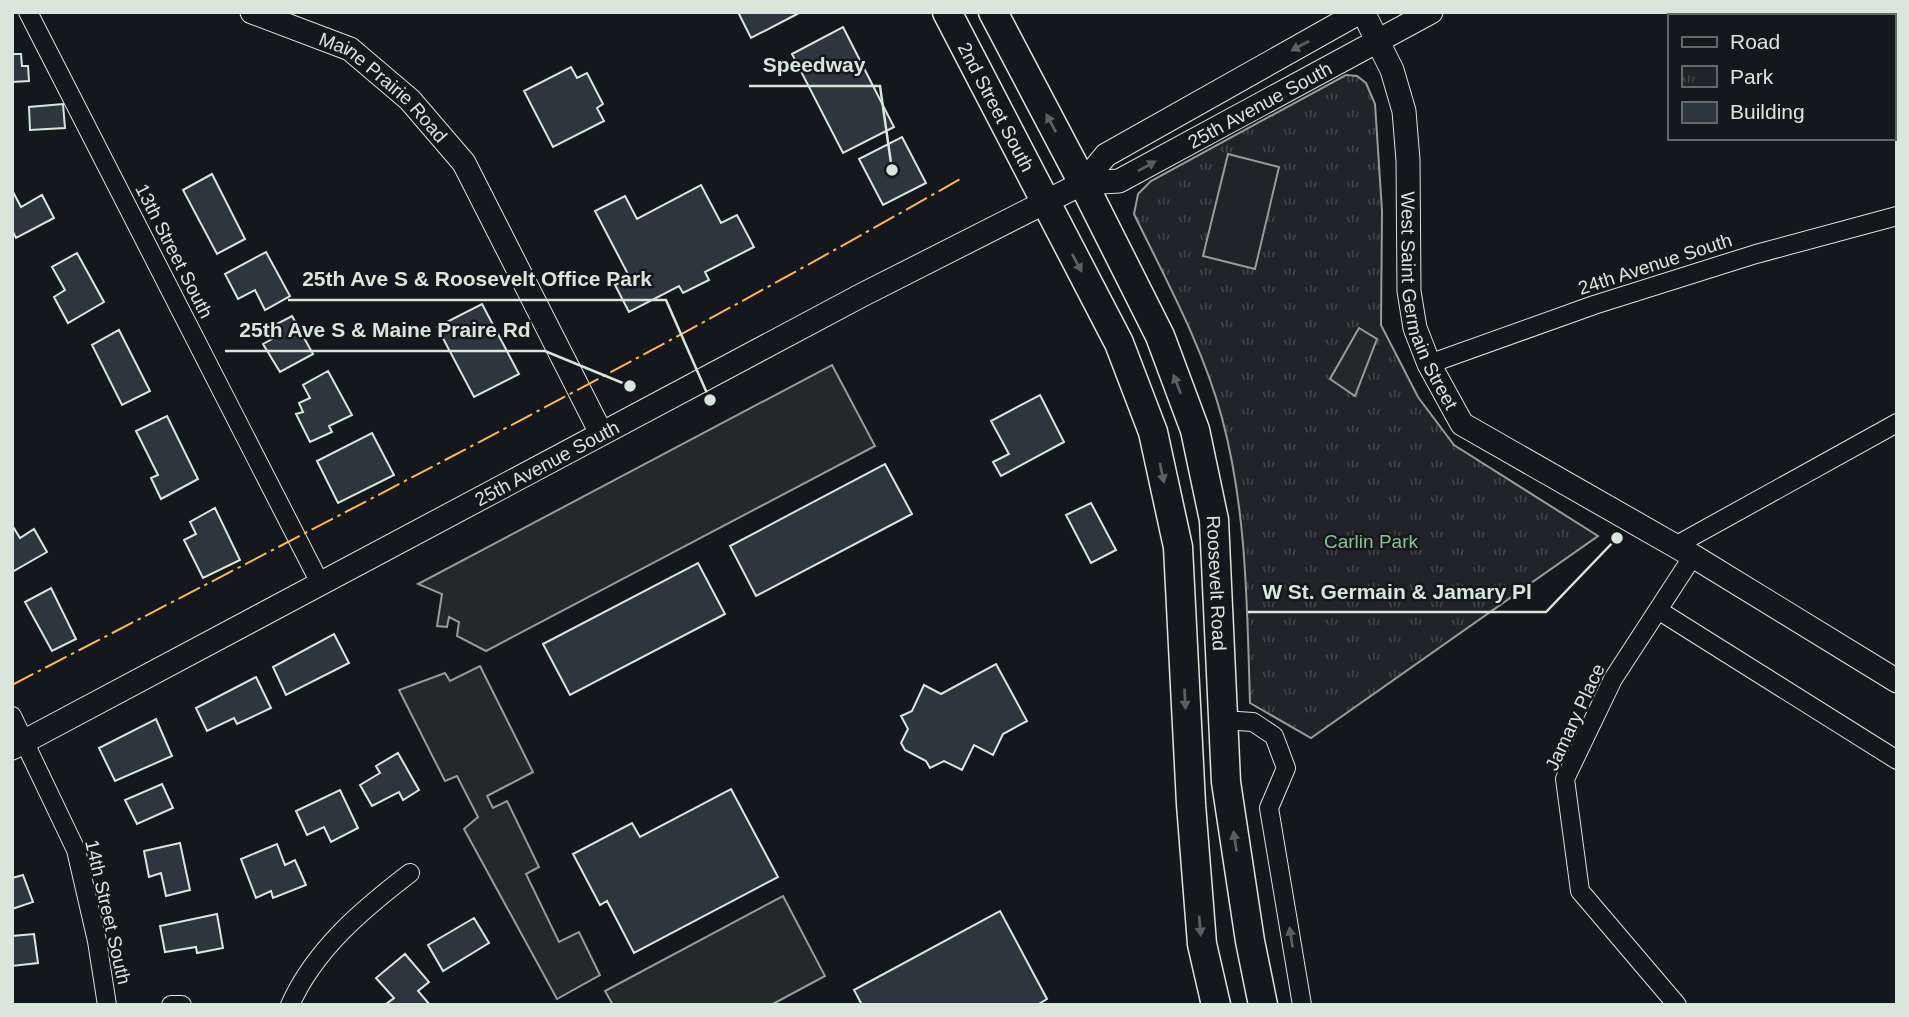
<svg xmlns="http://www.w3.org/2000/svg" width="1909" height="1017" font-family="Helvetica,sans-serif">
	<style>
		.park { fill: url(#park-tufts); stroke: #939e99; stroke-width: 2 }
		.pitch { fill: #202428; stroke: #939e99; stroke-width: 2 }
		.parking { fill: #24282b; stroke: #939e99; stroke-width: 2 }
		.building { fill: #2c363c; stroke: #d8e6dc; stroke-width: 2 }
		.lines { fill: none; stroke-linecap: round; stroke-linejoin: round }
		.minor-casing { stroke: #d8e6dc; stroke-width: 20 }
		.tertiary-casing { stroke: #d8e6dc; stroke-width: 25 }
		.primary-casing { stroke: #d8e6dc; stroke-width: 31 }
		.minor { stroke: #14181c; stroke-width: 18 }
		.tertiary { stroke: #14181c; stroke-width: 23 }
		.primary { stroke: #14181c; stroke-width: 28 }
		.power { stroke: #ffb74d; stroke-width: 2; stroke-dasharray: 24 5 3.5 5; stroke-linecap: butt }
		.oneway { fill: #59605f }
		.labels { text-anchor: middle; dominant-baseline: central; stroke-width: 5; stroke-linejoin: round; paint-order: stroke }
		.street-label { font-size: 19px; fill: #d8e6dc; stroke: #14181c }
		.park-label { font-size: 19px; fill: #8ac095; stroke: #14181c }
		.leader { fill: none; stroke: #d8e6dc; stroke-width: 2.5 }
		.callout-dot { fill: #d8e6dc; stroke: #14181c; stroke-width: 2.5 }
		.callout-label { font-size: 21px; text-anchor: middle; font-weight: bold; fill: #d8e6dc; stroke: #14181c; stroke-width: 5; stroke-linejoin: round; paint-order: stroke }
	</style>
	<defs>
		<pattern id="park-tufts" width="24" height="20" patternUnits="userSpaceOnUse" patternTransform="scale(1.75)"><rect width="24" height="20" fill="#202428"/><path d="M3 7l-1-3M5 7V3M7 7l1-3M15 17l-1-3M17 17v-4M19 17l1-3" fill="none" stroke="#404447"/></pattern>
	</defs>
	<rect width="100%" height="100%" fill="#14181c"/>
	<path class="park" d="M1346,75L1357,76L1366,83L1375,104L1382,211L1381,325L1418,397L1454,445L1598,536L1311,738L1250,703C1247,608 1247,511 1222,418C1203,347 1166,280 1134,214L1138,194L1151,181Z"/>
	<path class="pitch" d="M1228,154L1279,167L1255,269L1203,256Z"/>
	<path class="parking" d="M1359,328L1377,339L1355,396L1330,379Z
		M832,365L875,446L486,651L457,636L459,622L449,617L447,627L437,626L442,594L418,584Z
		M480,666L533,772L487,796L493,808L507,801L539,867L526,874L559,942L579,932L600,975L557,999L464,829L478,817L457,776L445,781L399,690L445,673L450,681Z
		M783,896L825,976L771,1005H613L605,991Z"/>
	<path class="building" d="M738,12H801L751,38Z
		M843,27L894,127L843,153L792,54Z
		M12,54H21L22,66H28L29,81L12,82Z
		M571,67L577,78L587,73L603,104L597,108L604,121L553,147L524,91Z
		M63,104L65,128L30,130L29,107Z
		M902,137L926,183L883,205L859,159Z
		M212,174L245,239L217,254L183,190Z
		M701,185L721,223L737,215L754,247L705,272L709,280L683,293L679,286L629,312L615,285L630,278L595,211L625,196L637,219Z
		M12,190L21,207L42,195L54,218L16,238L12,230Z
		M266,252L290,296L265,310L255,290L238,299L225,274Z
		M77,253L104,302L68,323L54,297L65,290L52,267Z
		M482,304L519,374L474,397L437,327Z
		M292,316L313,354L280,372L263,344L272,339L267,329Z
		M119,330L150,391L122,405L92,345Z
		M328,371L352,415L329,426L332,432L310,442L296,414L303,412L299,403L310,398L303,385Z
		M1040,395L1064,442L1001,476L993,462L1009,454L991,421Z
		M167,416L198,479L161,499L151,478L158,475L136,431Z
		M372,433L394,475L338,503L317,461Z
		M885,464L912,514L756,596L730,546Z
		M1091,503L1116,550L1091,563L1066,515Z
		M215,508L240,560L203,578L184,540L196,534L190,522Z
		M12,525L20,538L34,529L47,552L12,572Z
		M698,563L725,614L570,695L543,644Z
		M51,588L76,639L52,651L25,602Z
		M334,634L349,663L286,695L273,667Z
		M996,664L1027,721L1003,734L993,755L974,745L962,770L944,761L930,768L926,761L905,750L901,743L908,729L901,716L912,711L924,685L941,694Z
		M256,677L271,708L237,724L234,718L207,731L196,708Z
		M156,719L172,756L115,781L99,748Z
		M398,753L419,790L403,800L399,792L372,806L360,785L380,773L376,766Z
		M162,784L173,808L137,824L125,800Z
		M731,789L778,877L634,953L607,901L600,905L573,854L632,823L640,837Z
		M340,790L358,828L331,842L324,827L307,835L296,811Z
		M180,843L190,890L166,896L161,873L149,877L144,851Z
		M277,844L285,865L295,860L306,885L273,898L271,891L256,898L241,859Z
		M23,875L33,902L12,909V878Z
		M1000,911L1047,999L1037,1005H862L854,990Z
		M217,914L223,948L197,953L196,947L165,952L160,926Z
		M474,918L489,943L443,971L428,945Z
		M34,934L38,963L12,966V936Z
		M405,954L429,982L418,991L430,1005L386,1004L394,998L376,978Z"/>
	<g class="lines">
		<g class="minor-casing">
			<path id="minor" d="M28,12L321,585
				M1429,364L1594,305L1756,254L1897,216
				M1675,546L1897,423
				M1658,610L1897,760
				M12,716L76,850L97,941L107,1005
				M1223,720L1253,722L1274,736L1286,768L1269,808L1302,1005
				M171,1005H182
				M290,1005C315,949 363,909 410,873
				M1677,1005L1580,891L1565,779L1613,679L1693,556"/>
		</g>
		<g class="tertiary-casing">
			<g id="tertiary">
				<path id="s1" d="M252,12L350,49L410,100L464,163L601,433"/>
				<path id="s2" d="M1363,12L1392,70L1404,111L1408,160L1409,291L1415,328L1429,364L1462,424L1693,556L1897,681"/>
				<path id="s3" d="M1083,183L1119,181L1431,12"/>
				<path id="s4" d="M12,748L862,295L1083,183L1106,155L1360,12"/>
			</g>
		</g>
		<g class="primary-casing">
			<g id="primary">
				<path id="s5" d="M947,12L1119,343L1153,432L1178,547L1191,804L1202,944L1216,1005"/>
				<path id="s6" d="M993,12L1083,183L1160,336L1195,430L1214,520L1226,782L1250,941L1263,1005"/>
			</g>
		</g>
		<use href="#minor" class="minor"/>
		<use href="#tertiary" class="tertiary"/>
		<use href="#primary" class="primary"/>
		<path class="power" d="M12,685C330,520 650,357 960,179"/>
	</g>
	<defs><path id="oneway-solid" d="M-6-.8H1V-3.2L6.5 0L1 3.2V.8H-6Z" transform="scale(1.75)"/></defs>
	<g class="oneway">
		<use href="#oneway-solid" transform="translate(1300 46) rotate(151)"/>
		<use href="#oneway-solid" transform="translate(1051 123) rotate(-118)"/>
		<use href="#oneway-solid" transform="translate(1147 166) rotate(-29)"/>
		<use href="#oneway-solid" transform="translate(1077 263) rotate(62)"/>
		<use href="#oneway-solid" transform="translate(1177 384) rotate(-111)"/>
		<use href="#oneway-solid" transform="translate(1162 473) rotate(78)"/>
		<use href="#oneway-solid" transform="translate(1185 699) rotate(87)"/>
		<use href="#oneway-solid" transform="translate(1235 841) rotate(-99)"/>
		<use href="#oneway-solid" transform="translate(1200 926) rotate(85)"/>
		<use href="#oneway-solid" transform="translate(1291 937) rotate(-99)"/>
	</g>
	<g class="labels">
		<g class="street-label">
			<text stroke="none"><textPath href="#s1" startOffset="154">Maine Prairie Road</textPath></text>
			<text stroke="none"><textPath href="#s3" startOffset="196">25th Avenue South</textPath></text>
			<text stroke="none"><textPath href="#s5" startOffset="107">2nd Street South</textPath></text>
			<text transform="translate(174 251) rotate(63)">13th Street South</text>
			<text transform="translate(1655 264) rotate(-18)">24th Avenue South</text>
			<text stroke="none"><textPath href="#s2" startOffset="301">West Saint Germain Street</textPath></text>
			<text stroke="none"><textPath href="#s4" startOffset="606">25th Avenue South</textPath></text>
			<text stroke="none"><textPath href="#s6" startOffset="620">Roosevelt Road</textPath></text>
			<text transform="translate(1575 717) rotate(-65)">Jamary Place</text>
			<text transform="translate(108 912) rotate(77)">14th Street South</text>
		</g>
		<g class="park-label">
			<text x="1371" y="541">Carlin Park</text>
		</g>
	</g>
	<path class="leader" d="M892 170L880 86H749M710 400L666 300H288M630 386L545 351H225M1617 538L1546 612H1248"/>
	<g class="callout-dot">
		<circle cx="892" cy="170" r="7"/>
		<circle cx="710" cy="400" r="7"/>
		<circle cx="630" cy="386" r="7"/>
		<circle cx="1617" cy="538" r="7"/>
	</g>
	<g class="callout-label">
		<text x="814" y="72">Speedway</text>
		<text x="477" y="286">25th Ave S &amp; Roosevelt Office Park</text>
		<text x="385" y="337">25th Ave S &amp; Maine Praire Rd</text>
		<text x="1397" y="599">W St. Germain &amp; Jamary Pl</text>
	</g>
	<rect width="1909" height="1017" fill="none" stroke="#d8e6dc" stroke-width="28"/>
	<rect x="1668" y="14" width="228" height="126" fill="#14181c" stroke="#626a69" stroke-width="2"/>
	<rect x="1682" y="37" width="35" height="10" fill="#14181c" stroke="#626a69" stroke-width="2"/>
	<text x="1730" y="49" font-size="21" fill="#d8e6dc">Road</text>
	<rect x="1682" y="66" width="35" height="21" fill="url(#park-tufts)" stroke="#626a69" stroke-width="2"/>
	<text x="1730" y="84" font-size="21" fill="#d8e6dc">Park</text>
	<rect x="1682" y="102" width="35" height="21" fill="#2c363c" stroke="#626a69" stroke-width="2"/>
	<text x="1730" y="119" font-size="21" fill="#d8e6dc">Building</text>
</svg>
